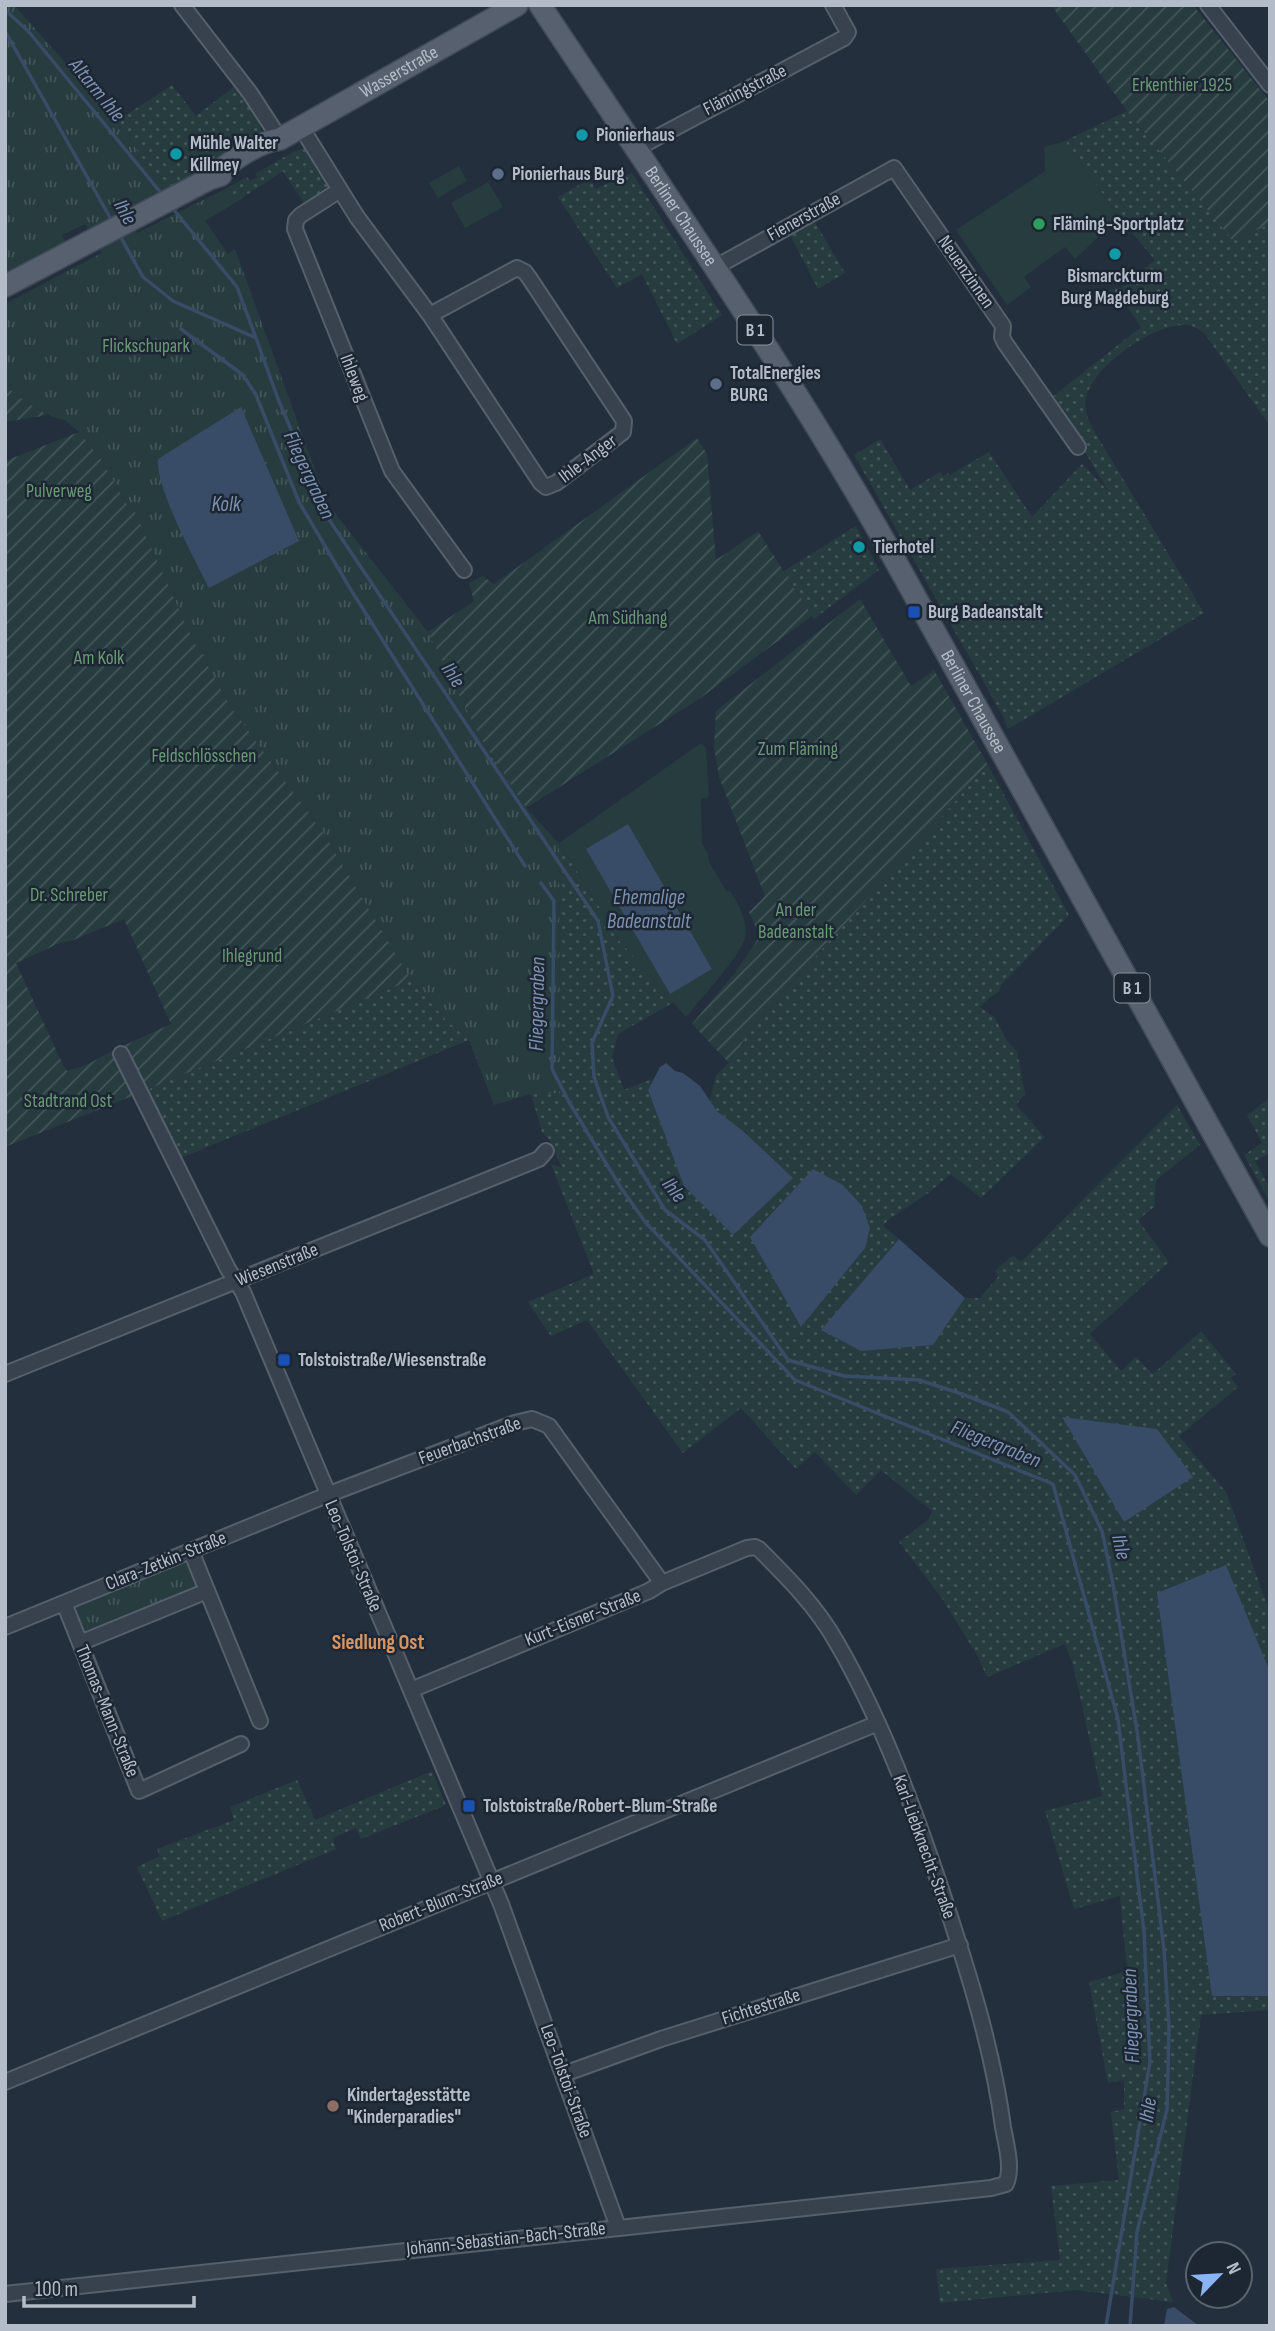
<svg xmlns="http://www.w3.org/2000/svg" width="1275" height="2331" font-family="'Sofia Sans Condensed',sans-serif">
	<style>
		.grass { fill: url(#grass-dots) }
		.park { fill: url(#park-tufts) }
		.garden { fill: url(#garden-furrows) }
		.pitch { fill: #263c3f }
		.water { fill: #394c67 }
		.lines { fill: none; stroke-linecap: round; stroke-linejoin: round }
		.stream { stroke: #394c67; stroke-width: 3.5 }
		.street-casing { stroke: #565f6c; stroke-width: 18 }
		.primary-casing { stroke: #414a57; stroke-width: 24 }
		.street { stroke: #38414e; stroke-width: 14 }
		.primary { stroke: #56606e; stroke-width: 21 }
		.culture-dot { fill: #0f9aa8; stroke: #1d2633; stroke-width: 2.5 }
		.service-dot { fill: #5c6f8a; stroke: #1d2633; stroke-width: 2.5 }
		.leisure-dot { fill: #2e9e5b; stroke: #1d2633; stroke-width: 2.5 }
		.transit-dot { fill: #1a4fb4; stroke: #1d2633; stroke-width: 2.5 }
		.education-dot { fill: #8d6e63; stroke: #1d2633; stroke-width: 2.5 }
		.labels { text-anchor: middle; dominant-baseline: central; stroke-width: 5; stroke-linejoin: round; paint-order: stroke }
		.shield { fill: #1d2633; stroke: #878f9c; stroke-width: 2 }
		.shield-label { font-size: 18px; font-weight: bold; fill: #b4bcc9 }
		.street-label { font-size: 19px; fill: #b4bcc9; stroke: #1d2633 }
		.park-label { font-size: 19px; fill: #6b9a76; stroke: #1d2633 }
		.poi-label { font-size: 19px; font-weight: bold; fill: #b4bcc9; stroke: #1d2633; text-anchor: start }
		.water-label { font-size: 21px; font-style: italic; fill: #7c92b1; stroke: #1d2633 }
		.neighbourhood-label { font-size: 21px; font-weight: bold; fill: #d59563; stroke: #1d2633 }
	</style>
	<defs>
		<pattern id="grass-dots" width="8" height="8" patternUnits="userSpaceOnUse" patternTransform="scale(1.75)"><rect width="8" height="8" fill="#263c3f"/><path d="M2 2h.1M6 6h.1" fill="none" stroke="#435659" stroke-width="1.8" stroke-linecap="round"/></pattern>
		<pattern id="park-tufts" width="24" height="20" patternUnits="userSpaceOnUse" patternTransform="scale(1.75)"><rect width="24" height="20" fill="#263c3f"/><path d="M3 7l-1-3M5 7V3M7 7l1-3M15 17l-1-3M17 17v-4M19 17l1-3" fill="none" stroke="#435659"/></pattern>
		<pattern id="garden-furrows" width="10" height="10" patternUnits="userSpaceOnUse" patternTransform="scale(1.75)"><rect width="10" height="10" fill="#263c3f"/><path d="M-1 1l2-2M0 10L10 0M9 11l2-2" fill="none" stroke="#435659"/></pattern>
	</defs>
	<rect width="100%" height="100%" fill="#242f3e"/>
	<path class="grass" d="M172,85L196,116L235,86L255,112L261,129L258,139L166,193L117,121Z
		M1127,111L1233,240L1270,224V426L1204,333C1197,328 1193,325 1184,325C1152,324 1078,374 1086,411C1087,419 1093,428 1097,436L1204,613L1008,729L1003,716L854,455L880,439L910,490L940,472L943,476L948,473L950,475L989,452L1032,517L1082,464L1109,492L1052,397L1141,327L1123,300L1108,290L1121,288L1155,260L1119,217L1065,141Z
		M306,147L330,185L326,191L305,205L283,171L233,204L223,190L247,177L250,181L257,177L255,174L291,153Z
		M632,173L722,315L677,344L642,274L617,288L558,197L590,179L595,189Z
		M813,219L845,273L818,289L789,233Z
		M856,526L879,570L814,619L784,571Z
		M988,765L1069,915L1001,985L999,992L990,997L980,1007L995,1018L1007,1041L1017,1051L1025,1094L1016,1105L1045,1137L981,1198L951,1174L928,1193L888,1220L883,1226L899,1239L821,1330L933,1345L965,1298H980L998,1277L995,1271L1013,1255L1021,1262L1177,1105L1200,1145L1156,1180L1154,1207L1138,1220L1169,1262L1090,1334L1121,1371L1136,1357L1153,1374L1201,1331L1236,1374L1231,1378L1238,1387L1179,1436L1226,1492L1268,1607H1270V1678L1268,1667L1212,1996H1270V2010L1201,2015L1166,2283L1173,2302L1076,2290L940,2303L936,2269L1060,2260L1051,2186L1119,2180L1111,2112L1124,2109V2080L1108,2083L1089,1982L1127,1971L1120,1896L1074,1909L1045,1811L1102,1796L1073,1665L1065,1644L987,1677L977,1655L943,1600L899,1542L928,1520L932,1511L881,1470L856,1495L815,1452L796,1469L741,1408L683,1453L587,1320L551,1336L528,1302L594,1274L551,1164L562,1168L550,1141L542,1132L531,1094L560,1092L559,843L602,911L617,938L674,1002L618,1034L612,1058L624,1090L652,1079L648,1090L743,1131L717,1111L710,1100L716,1075L729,1063L754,1025Z
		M411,980L447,1021L469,1040L178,1159L144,1091Z
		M1270,1098V1153L1255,1161L1270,1188V1202L1244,1155L1262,1143L1247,1115Z
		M432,1771L446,1805L361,1839L356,1828L332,1838L336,1849L162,1921L137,1867L160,1856L157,1849L234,1820L230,1807L297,1780L315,1820Z"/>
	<path class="park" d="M5,5H14L117,121L166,193L126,213L137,233L223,190L233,204L205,221L228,254L235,249L327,503L428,632L480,737L526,808L559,843L560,1093L531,1094L494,1105L469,1040L447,1021L411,980L326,837L231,707L192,638L126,502L100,458L79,432L65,420L53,417L29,404L5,386V304L102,253L85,224L62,235L67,245L5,276Z
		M184,1560H189L199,1587L85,1636L73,1610V1606Z"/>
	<path class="garden" d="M1051,5H1193L1270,102V224L1233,241L1127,111Z
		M5,386L29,404L48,415L5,422Z
		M79,432L100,458L132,513L135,512L192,638L231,707L326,837L411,980L144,1091L123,1046L171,1024L124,919L71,941L60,943L16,963L63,1065L67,1071L84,1066L113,1051L135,1095L5,1147V461Z
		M697,438L707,454L716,560L758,531L812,616L699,699L526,808L480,737L428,632L474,601L469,583L482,576L494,584Z
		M860,599L911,686L934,670L988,765L754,1025L729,1063L692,1024L734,974L760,936L749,912L765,896L719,777L714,747L716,711Z"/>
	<path class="pitch" d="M1065,141L1119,217L1075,259L1065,247L1024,277L1031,287L1007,305L956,230L1045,171L1044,147Z
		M459,166L467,181L438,198L429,183Z
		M488,182L503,207L465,228L451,203Z
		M701,743L706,748L709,795L707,798H701L702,843L707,852L710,864L727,892L730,891C738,903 749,923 745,938C741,955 699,1001 686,1017L617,938L602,911L559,843Z"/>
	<path class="water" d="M241,407L299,541L209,588C195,560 155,487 158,459Z
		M628,824L712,969L670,994L586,849Z
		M666,1063L675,1071L683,1073L700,1086L717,1111L743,1131L793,1178L733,1235L684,1186L648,1090L660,1067Z
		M813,1169L843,1185L862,1206L870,1228L865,1248L801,1327L750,1237Z
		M899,1239L965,1298L933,1345L861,1351L821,1330Z
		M1062,1417L1157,1429L1193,1477L1124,1522Z
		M1226,1565L1268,1667L1270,1678V1996H1212L1157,1593Z
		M1174,2307L1199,2326H1164L1167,2309Z"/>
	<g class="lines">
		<path class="stream" d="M5,10L29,32L161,193
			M5,31L112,221
			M174,210L237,287L256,338
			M119,234L143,277L173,301L256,338L278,399L330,521L598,921L613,996L592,1043L594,1077L608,1117L665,1210L705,1240L788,1360L844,1376L919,1380L962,1394L1008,1412L1075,1475L1102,1531L1113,1584L1138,1737L1164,1950L1169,2027L1167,2109L1137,2232L1130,2326
			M181,329L243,375L256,395L299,502L351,590L525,866
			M541,883L554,901L552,1069L569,1102L621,1188L646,1223L795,1380L1053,1484L1118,1719L1144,1932L1150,2062L1106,2326"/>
		<g class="street-casing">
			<path id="street" d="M182,5L250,93L280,139
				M1208,5L1270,85
				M301,127L357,217L430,315L541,483L546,487L556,483L623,432L624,421L530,279L525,272L517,268L430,315
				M637,148L844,38L848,32L833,5
				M340,190L301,215L296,220L295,229L392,471L464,570
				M714,268L894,168L1003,326L1002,337L1005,343L1078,447
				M121,1054L228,1269L243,1292L501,1904L618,2227
				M5,1374L539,1159L546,1151
				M191,1551L260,1721
				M64,1603L139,1791L241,1744
				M5,1627L327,1495L515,1423L532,1419L549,1426L662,1583
				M80,1643L207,1591
				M564,2074L661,2039L960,1945
				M5,2082L878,1723
				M5,2294L991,2188L1006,2184C1013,2168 1006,2144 1003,2127C992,2044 966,1965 940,1886C912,1803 881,1719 837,1643C817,1607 788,1578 759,1549L755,1547L747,1548L662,1583L649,1591L411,1690"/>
		</g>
		<g class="primary-casing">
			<g id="primary">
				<path id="s1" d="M540,5C658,183 781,359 886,544L1270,1236"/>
				<path id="s2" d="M209,179C229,163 254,143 280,139L517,5"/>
				<path d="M5,286L209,179L221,175"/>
			</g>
		</g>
		<use href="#street" class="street"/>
		<use href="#primary" class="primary"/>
	</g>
	<g class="culture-dot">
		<circle cx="582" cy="135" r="7"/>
		<circle cx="176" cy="154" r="7"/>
		<circle cx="1115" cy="254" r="7"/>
		<circle cx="859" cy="547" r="7"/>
	</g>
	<g class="service-dot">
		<circle cx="498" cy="174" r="7"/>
		<circle cx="716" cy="384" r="7"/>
	</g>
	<circle class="leisure-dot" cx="1039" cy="224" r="7"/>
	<g class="transit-dot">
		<rect x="907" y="605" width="14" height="14" rx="3.5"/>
		<rect x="277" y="1353" width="14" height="14" rx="3.5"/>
		<rect x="462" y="1799" width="14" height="14" rx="3.5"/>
	</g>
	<circle class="education-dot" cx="333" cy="2106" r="7"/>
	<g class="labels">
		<g class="shield">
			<rect x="737.5" y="315.5" width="35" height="29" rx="5"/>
			<rect x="1114.5" y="973.5" width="35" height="29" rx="5"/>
		</g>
		<g class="shield-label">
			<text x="755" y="330">B 1</text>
			<text x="1132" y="988">B 1</text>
		</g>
		<g class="street-label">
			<text stroke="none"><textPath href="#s2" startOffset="219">Wasserstraße</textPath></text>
			<text transform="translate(745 90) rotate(-27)">Flämingstraße</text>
			<text stroke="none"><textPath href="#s1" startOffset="254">Berliner Chaussee</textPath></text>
			<text transform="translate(804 217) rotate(-29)">Fienerstraße</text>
			<text transform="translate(966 272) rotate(55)">Neuenzinnen</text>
			<text transform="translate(354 378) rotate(69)">Ihleweg</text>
			<text transform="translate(588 459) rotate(-37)">Ihle-Anger</text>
			<text stroke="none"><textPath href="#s1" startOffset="821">Berliner Chaussee</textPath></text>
			<text transform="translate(277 1265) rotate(-22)">Wiesenstraße</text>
			<text transform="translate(470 1441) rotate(-20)">Feuerbachstraße</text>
			<text transform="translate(353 1556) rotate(67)">Leo-Tolstoi-Straße</text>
			<text transform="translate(166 1561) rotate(-22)">Clara-Zetkin-Straße</text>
			<text transform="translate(583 1618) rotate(-22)">Kurt-Eisner-Straße</text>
			<text transform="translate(107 1711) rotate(68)">Thomas-Mann-Straße</text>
			<text transform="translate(924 1847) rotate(70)">Karl-Liebknecht-Straße</text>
			<text transform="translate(441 1902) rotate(-22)">Robert-Blum-Straße</text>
			<text transform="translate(761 2007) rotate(-18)">Fichtestraße</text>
			<text transform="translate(566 2081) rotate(70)">Leo-Tolstoi-Straße</text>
			<text transform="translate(506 2239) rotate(-6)">Johann-Sebastian-Bach-Straße</text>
		</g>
		<g class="park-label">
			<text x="1182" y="85">Erkenthier 1925</text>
			<text x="146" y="346">Flickschupark</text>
			<text x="59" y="491">Pulverweg</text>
			<text x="628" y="618">Am Südhang</text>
			<text x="99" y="658">Am Kolk</text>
			<text x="798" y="749">Zum Fläming</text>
			<text x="204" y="756">Feldschlösschen</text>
			<text x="69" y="895">Dr. Schreber</text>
			<text x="796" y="910">An der<tspan x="796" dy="22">Badeanstalt</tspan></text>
			<text x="252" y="956">Ihlegrund</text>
			<text x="68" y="1101">Stadtrand Ost</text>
		</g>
		<g class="poi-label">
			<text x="596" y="135">Pionierhaus</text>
			<text x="190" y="143">Mühle Walter<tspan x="190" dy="22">Killmey</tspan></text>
			<text x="512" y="174">Pionierhaus Burg</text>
			<text x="1053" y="224">Fläming-Sportplatz</text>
			<text x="1115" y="276" text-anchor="middle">Bismarckturm<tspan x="1115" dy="22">Burg Magdeburg</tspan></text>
			<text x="730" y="373">TotalEnergies<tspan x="730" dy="22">BURG</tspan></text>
			<text x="873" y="547">Tierhotel</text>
			<text x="928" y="612">Burg Badeanstalt</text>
			<text x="298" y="1360">Tolstoistraße/Wiesenstraße</text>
			<text x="483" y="1806">Tolstoistraße/Robert-Blum-Straße</text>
			<text x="347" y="2095">Kindertagesstätte<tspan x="347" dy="22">"Kinderparadies"</tspan></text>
		</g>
		<g class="water-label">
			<text transform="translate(97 90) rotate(51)">Altarm Ihle</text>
			<text transform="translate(125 212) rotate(61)">Ihle</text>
			<text transform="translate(309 475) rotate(65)">Fliegergraben</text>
			<text x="226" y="504">Kolk</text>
			<text transform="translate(453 675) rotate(56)">Ihle</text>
			<text x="649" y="897">Ehemalige<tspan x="649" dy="24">Badeanstalt</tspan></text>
			<text transform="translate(537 1004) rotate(-89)">Fliegergraben</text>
			<text transform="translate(674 1190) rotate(53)">Ihle</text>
			<text transform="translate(996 1444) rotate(22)">Fliegergraben</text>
			<text transform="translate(1121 1547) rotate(77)">Ihle</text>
			<text transform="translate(1131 2016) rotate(-92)">Fliegergraben</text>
			<text transform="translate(1148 2110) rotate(-81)">Ihle</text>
		</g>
		<g class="neighbourhood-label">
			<text x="378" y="1642">Siedlung Ost</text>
		</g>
	</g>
	<rect width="1275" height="2331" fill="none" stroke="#b4bcc9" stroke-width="14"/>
	<g transform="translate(1219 2275) rotate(65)"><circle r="33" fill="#1d2633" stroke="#59626f" stroke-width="2"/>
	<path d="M0-5L12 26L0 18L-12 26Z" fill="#8ab4f8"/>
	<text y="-10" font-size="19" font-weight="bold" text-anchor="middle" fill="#b4bcc9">N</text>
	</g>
	<path d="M24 2296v10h170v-10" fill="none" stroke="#b4bcc9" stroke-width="3.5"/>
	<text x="35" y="2296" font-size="21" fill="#b4bcc9" stroke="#1d2633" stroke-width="5" paint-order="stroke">100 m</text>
</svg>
